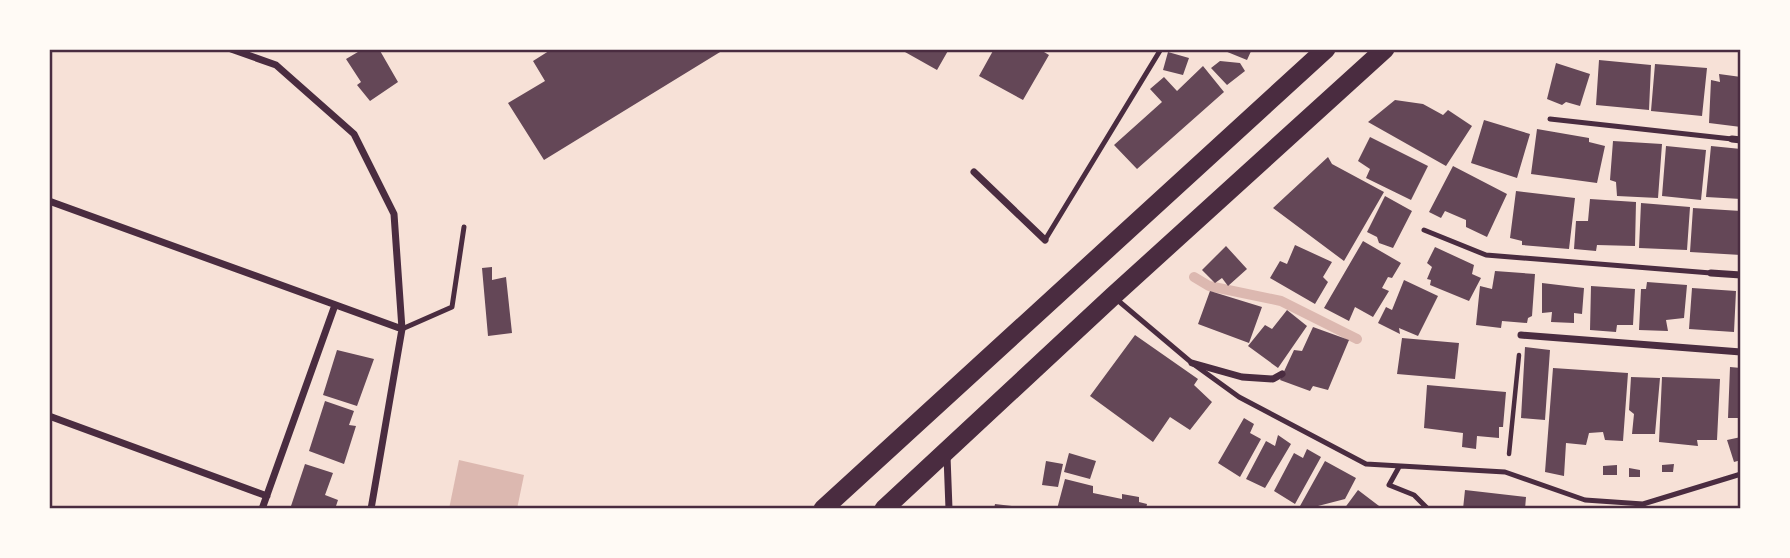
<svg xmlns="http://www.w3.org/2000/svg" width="1790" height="558" font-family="'Noto Sans',sans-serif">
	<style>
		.water { fill: #dcb8b0 }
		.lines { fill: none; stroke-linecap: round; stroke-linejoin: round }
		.stream { stroke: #dcb8b0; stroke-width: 10 }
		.building { fill: #644757 }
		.path { stroke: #4a2c40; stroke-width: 4.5 }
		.service { stroke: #4a2c40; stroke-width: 5 }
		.minor { stroke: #4a2c40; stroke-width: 7 }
		.trunk { stroke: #4a2c40; stroke-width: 19 }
		.neatline { fill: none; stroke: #4a2c40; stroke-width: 2.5 }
	</style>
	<rect width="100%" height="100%" fill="#f7e1d7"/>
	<path class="water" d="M459,460L524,475L517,509H449Z"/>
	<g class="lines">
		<path class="stream" d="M1194,277L1209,286L1281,301L1357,339"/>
	</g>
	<path class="building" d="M363,49H379L398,82L370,101L357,85L361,82L346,59Z
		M552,49H725L544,160L508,103L545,81L533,61Z
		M907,49H949L937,70L905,52Z
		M994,49H1039L1049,55L1023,100L979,76Z
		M1220,49H1252L1247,60Z
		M1168,52L1189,58L1183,75L1163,70Z
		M1599,60L1651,65L1649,110L1596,105Z
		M1220,61L1240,63L1245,71L1227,85L1211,68Z
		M1556,63L1590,74L1580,106L1566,102L1562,105L1547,99Z
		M1655,64L1707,68L1702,116L1651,111Z
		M1203,66L1224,92L1137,169L1114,145L1162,102L1150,89L1164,77L1177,91Z
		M1719,74L1741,77L1740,88H1741V127L1709,123L1711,80L1720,82Z
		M1395,100L1423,104L1443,115L1448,110L1472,126L1446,166L1368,122Z
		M1484,120L1530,134L1517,178L1471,163Z
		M1537,129L1589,138V142L1605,146L1597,183L1531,174Z
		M1370,137L1428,166L1411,200L1366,178L1370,169L1358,161Z
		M1613,141L1662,144L1658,198L1617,196L1616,182L1610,180Z
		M1666,146L1706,150L1701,200L1662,196Z
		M1711,146L1741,149V199L1706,197Z
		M1328,157L1332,164L1384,192L1344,261L1273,208Z
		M1453,166L1507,194L1487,237L1466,227V220L1445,211L1441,218L1429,212Z
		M1516,191L1575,198L1569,249L1522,245V241L1510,238Z
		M1385,196L1412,211L1393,248L1379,243L1377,237L1367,232Z
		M1590,199L1636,202L1635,246L1597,245L1596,251L1574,249L1576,221H1588Z
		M1641,203L1690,207L1687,250L1639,248Z
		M1693,208L1741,211V255L1690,252Z
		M1363,241L1401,263L1392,278L1388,277L1382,288L1389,291L1373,317L1355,307L1349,321L1324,308Z
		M1295,245L1332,262L1323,277L1328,282L1315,304L1270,278L1280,261L1287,264Z
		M1226,246L1247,269L1228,286L1222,278L1215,283L1202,270Z
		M1435,247L1474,265L1472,274L1481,278L1469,301L1430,285L1431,280L1427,279L1432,267L1427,263Z
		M492,267V280L506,277L512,333L488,336L482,268Z
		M1495,271L1535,274L1532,316L1528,318L1527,323L1502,321L1501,328L1476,325L1480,286L1492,289Z
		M1404,280L1438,296L1418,336L1399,328L1400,334L1378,323L1386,307L1392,310Z
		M1647,282L1687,285L1684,318L1666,320L1668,331L1639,330L1641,289H1646Z
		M1542,283L1584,288L1582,314L1574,313V323L1551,322L1552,312L1542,313Z
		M1591,286L1635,289L1633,325H1617L1616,332L1590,330Z
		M1692,288L1736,291L1734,332L1689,329Z
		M1210,291L1262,307L1249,343L1198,324Z
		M1287,310L1307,326L1278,368L1248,346L1265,325L1272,329Z
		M1313,327L1349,340L1328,390L1313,386L1310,391L1280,380L1294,350L1302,351Z
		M1135,335L1198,379L1194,385L1212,402L1190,430L1170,417L1153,442L1090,396Z
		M1402,338L1459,343L1455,379L1397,374Z
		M1525,347L1550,350L1545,420L1521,418Z
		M337,350L374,359L357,406L323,395Z
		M1730,367L1741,368V418H1728Z
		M1553,368L1628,373L1623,441L1605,440L1603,432L1589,433L1586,445L1566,443L1564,476L1545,472Z
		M1631,377L1660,378L1655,434H1632L1634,414L1629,410Z
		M1662,377L1720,379L1717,440H1697L1698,446L1659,442Z
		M1427,385L1506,392L1503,427H1499V438L1477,436L1476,449L1462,447L1463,433L1424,428Z
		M325,401L354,411L349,425L356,426L344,464L309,451Z
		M1244,418L1254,424L1250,433L1261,439L1240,477L1218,463Z
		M1278,435L1291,444L1265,488L1246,479L1266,441L1275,446Z
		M1741,437V460L1734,462L1727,440Z
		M1307,449L1321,457L1295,504L1274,491L1294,453L1303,458Z
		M1069,453L1096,461L1090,479L1064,472Z
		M1046,461L1063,464L1058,487L1042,485Z
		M1325,461L1356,478L1345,499L1318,506L1316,509H1306L1300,506Z
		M305,464L333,473L325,495L338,500L335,509H290Z
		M1674,464L1673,472H1662V465Z
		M1617,465V475H1603V466Z
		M1629,468L1640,470V477H1629Z
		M1065,479L1093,486V493L1122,499V494L1139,497V502L1147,504L1146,509H1057Z
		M1358,490L1383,509H1344Z
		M1465,490L1526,497L1525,509H1463Z
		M995,504L1020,507L1019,509H994Z"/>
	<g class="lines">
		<path class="path" d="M1509,454L1519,355"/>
		<path class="service" d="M1550,119L1732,139
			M1424,230L1486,255L1711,273
			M1045,240L1161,49
			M1115,298L1192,363L1239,397L1366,464L1505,472L1585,500L1643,504L1741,474
			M402,329L452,307L464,227
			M1399,467L1389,485L1414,495L1428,509"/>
		<path class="minor" d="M231,49L276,65L354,134L394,214L402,329L371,509
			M1732,139L1741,140
			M974,172L1045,240
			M49,201L402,329
			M1711,273L1741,275
			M1521,335L1741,352
			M1192,363L1242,377L1273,379L1282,374
			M49,416L267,496
			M947,456L949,509
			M262,509L335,305"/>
		<path class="trunk" d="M823,509L1326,49
			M884,509L1113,296L1385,49"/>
	</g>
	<rect width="1790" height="558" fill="none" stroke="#fffaf5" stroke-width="102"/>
	<rect x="51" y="51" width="1688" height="456" class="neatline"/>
</svg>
